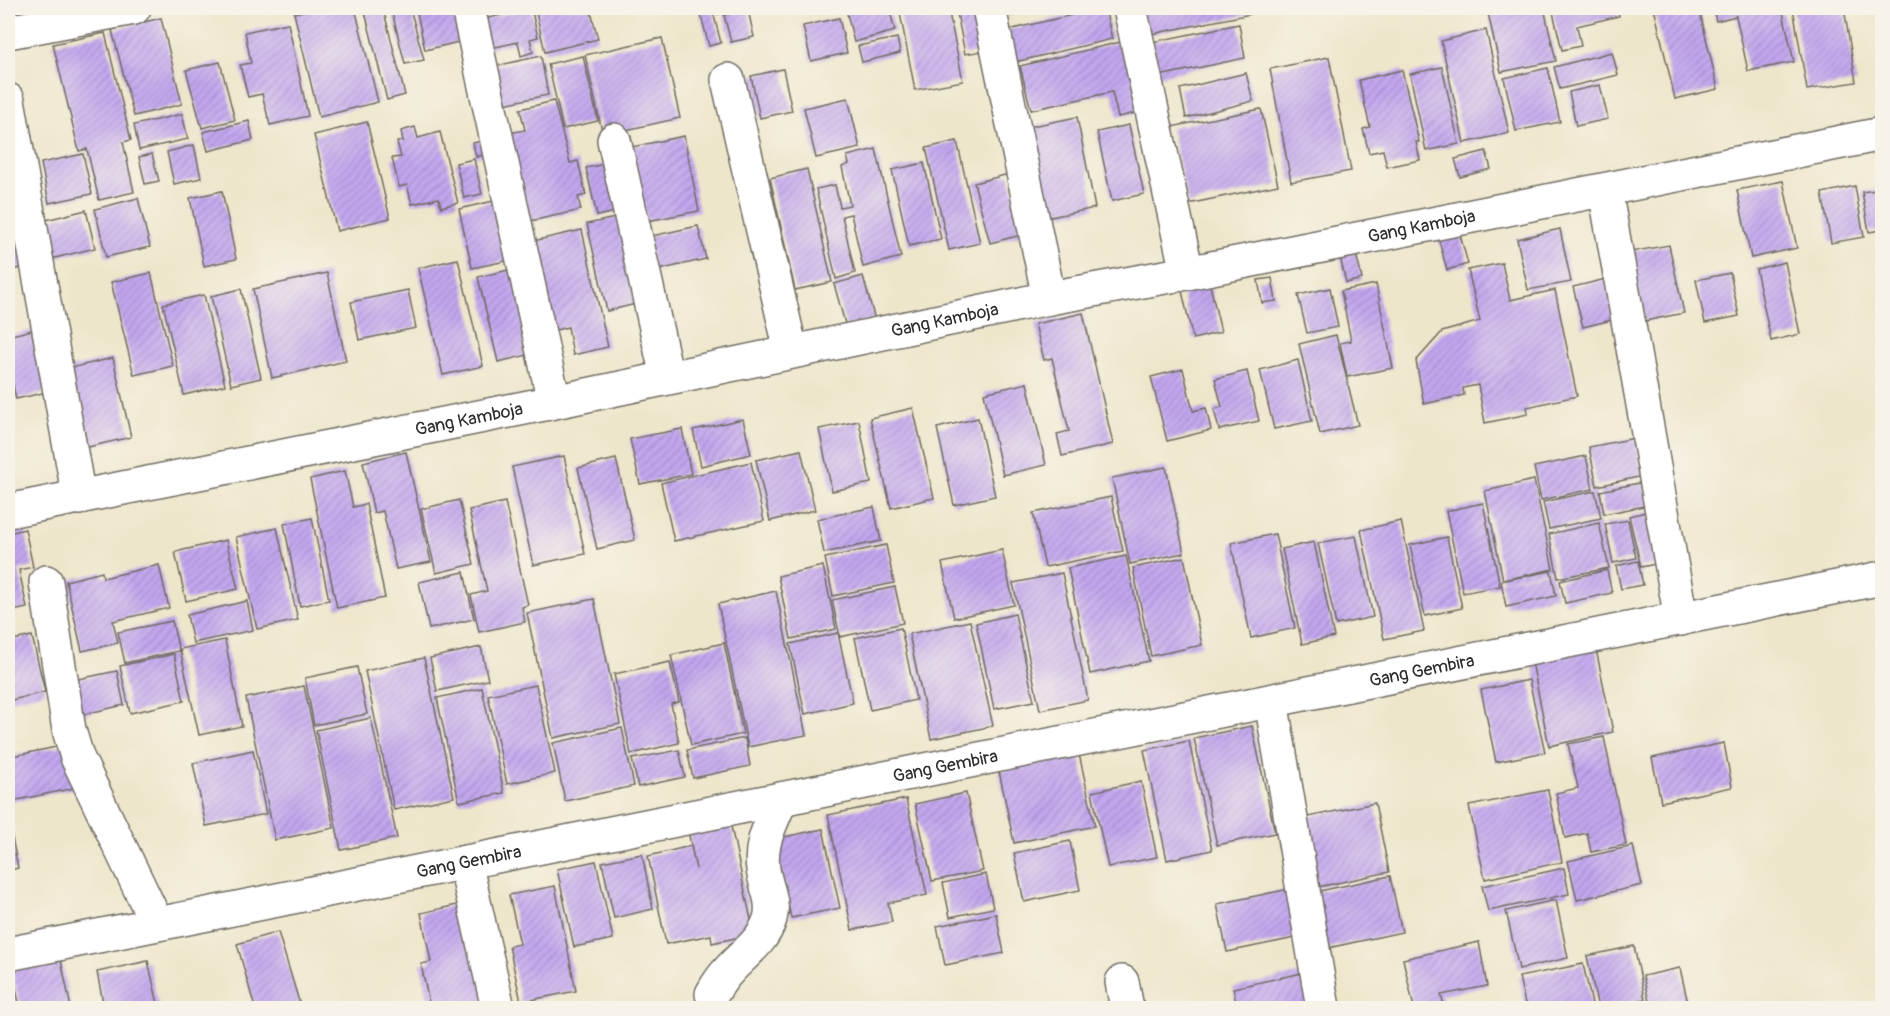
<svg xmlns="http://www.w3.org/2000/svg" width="1890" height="1016" font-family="Pangolin,sans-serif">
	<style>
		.building { fill: url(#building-hatch) }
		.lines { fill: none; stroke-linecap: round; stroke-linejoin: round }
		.minor-casing { stroke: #6f6c63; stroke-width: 36 }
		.minor { stroke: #fff; stroke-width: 33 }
		.labels { text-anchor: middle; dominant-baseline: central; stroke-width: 4.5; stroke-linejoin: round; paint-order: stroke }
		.street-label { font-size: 18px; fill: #2b2b2b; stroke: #f7f3e8 }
	</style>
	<defs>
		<pattern id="building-hatch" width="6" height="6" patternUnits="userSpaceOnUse" patternTransform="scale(1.5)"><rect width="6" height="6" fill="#c3a7f0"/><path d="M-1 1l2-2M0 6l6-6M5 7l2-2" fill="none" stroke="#9f88c3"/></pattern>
	</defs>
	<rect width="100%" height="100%" fill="#f7f3e8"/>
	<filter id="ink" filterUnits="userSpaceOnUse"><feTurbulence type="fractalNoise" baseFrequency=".0167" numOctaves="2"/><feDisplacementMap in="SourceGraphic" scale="12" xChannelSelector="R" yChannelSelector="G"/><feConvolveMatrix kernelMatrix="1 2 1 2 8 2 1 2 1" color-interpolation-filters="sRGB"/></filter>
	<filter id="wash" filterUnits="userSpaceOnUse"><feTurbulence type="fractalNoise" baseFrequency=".008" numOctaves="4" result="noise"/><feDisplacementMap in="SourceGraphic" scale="24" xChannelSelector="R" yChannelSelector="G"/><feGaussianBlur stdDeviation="1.35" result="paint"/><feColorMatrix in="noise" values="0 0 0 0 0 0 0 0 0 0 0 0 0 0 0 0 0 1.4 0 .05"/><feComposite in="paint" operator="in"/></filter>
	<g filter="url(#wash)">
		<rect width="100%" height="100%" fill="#eee6cb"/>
		<g id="blocks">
			<path class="building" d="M317,8H355L378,102L319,117L294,13Z
				M364,8H383L405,95L387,100Z
				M391,8H410L424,60L405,64Z
				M416,8H456L471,39L425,50Z
				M479,8H505L481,15Z
				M531,8L538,37L530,39L533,52L521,56L518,42L482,50L476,21Z
				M535,8H590L598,39L545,52Z
				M699,8H712L721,43L709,46Z
				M717,8H740L718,14Z
				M811,8H827L828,11L813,14Z
				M850,8H889L895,31L854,42L846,9Z
				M899,8H948L963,81L915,90Z
				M956,8H988L996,49L965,54Z
				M1006,8H1040L1008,16Z
				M1102,8H1105L1112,39L1015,62L1008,30Z
				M1141,8H1249L1251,14L1146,35Z
				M1513,8H1544L1556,61L1501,72L1488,13Z
				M1552,8H1617L1619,16L1577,26L1581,46L1562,50Z
				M1654,8H1699L1718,89L1675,99Z
				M1713,8H1782L1794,62L1748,71L1736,16L1716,21Z
				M1793,8H1844L1856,82L1807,90Z
				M748,10L754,37L731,42L724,15Z
				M161,18L182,104L134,116L112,30Z
				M839,18L847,53L811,61L803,26Z
				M288,23L308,116L270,125L262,94L248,97L240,65L251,63L245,32Z
				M1239,24L1245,58L1159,76L1152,42Z
				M1486,30L1509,133L1464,143L1441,41Z
				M105,33L131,140L123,142L134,192L99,200L87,149L79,151L53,44Z
				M662,38L680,118L603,135L585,55Z
				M897,38L900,53L862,62L858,46Z
				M1129,40L1145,111L1118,117L1112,92L1031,110L1020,66Z
				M1612,52L1618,75L1560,89L1554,67Z
				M541,56L548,95L499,105L491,67Z
				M583,56L598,121L563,129L548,64Z
				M1329,57L1351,171L1291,182L1270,69Z
				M220,62L235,120L202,128L186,70Z
				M1442,67L1459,144L1426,151L1410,74Z
				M1548,68L1560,122L1516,131L1504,78Z
				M783,69L792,111L760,118L751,76Z
				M1402,70L1419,142H1416L1420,160L1387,167L1383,150L1369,153L1363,129L1370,127L1359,80Z
				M1246,73L1253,101L1186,118L1180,89Z
				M1600,85L1608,119L1576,126L1569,92Z
				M848,98L860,148L816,158L804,108Z
				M554,101L570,163L578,161L586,195L578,197L581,210L526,222L504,134L525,130L520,109Z
				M1261,109L1278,185L1188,204L1171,127Z
				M182,114L188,139L139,150L134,125Z
				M1077,117L1095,208L1046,218L1027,127Z
				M249,121L253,140L208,151L203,132Z
				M367,122L390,218L337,231L314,135Z
				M1129,125L1144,194L1112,201L1097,132Z
				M415,127L418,138L440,132L458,203L441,207L439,198L412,204L407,185L399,187L392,158L401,157L397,142L403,141L401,131Z
				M684,136L699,211L647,221L632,147Z
				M490,139L494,152L476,157L473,143Z
				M957,141L980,243L949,250L926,148Z
				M194,145L201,178L174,184L167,152Z
				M876,149L901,257L863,267L851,214L842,216L855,273L836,279L816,189L835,185L840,207L850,205L842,167L849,164L847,156Z
				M1486,151L1491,169L1460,177L1455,159Z
				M83,154L92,194L49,203L41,163Z
				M152,154L159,181L145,184L139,157Z
				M474,159L482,194L464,198L456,163Z
				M609,163L620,211L597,216L586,168Z
				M924,163L941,239L909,246L892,170Z
				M807,169L832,282L795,290L770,178Z
				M1009,174L1025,234L990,243L974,183Z
				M8,178L30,266L8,271Z
				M1783,181L1797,248L1751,258L1737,190Z
				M1855,186L1864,237L1831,243L1822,193Z
				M1882,189V230L1869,232L1862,192Z
				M222,191L236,259L204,266L190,198Z
				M138,198L150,247L106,257L95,209Z
				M502,199L516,259L472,268L459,209Z
				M86,210L95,248L51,259L42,221Z
				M620,217L640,303L607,311L587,224Z
				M698,226L706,259L654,271L647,237Z
				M1560,229L1571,282L1528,290L1517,239Z
				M582,230L608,347L573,355L568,327L547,332L533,241Z
				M1459,231L1468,264L1447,270L1438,237Z
				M1354,245L1362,279L1346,283L1338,248Z
				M1669,245L1684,313L1645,321L1630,252Z
				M458,259L483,366L443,375L418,268Z
				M1785,262L1800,334L1771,341L1756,269Z
				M1502,263L1510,300L1555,290L1577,396L1527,407L1528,414L1485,423L1478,385L1463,388L1464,395L1424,404L1416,361L1442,332L1480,321L1468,270Z
				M513,269L532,354L498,362L478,277Z
				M151,273L173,366L134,375L111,282Z
				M327,273L346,361L272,378L253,289Z
				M1730,273L1739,316L1705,323L1696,280Z
				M863,276L875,320L846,327L834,284Z
				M1272,278L1276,301L1262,303L1258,280Z
				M1610,278L1620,318L1583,327L1573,287Z
				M1376,284L1393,368L1347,377L1340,343L1351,341L1341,291Z
				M1210,285L1221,332L1193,339L1182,291Z
				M1330,288L1338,327L1307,333L1298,295Z
				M241,289L261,378L231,385L211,296Z
				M408,290L416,328L359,340L351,302Z
				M204,295L225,385L184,395L163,304Z
				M1083,313L1113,444L1062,456L1057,434L1069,431L1052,358L1044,360L1035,324Z
				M32,330L47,392L16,399L8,362V336Z
				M1336,335L1358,425L1320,434L1299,344Z
				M113,358L131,437L84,448L66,369Z
				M1298,360L1312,421L1274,429L1260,370Z
				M1183,369L1193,411L1206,408L1211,430L1167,441L1151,377Z
				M1247,371L1259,421L1219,430L1214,409L1222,407L1215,379Z
				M1027,383L1046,465L1003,475L984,393Z
				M913,408L934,498L891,508L870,418Z
				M978,418L995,496L954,505L937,428Z
				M743,419L751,454L701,466L693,430Z
				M859,421L871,483L832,491L819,429Z
				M682,429L691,474L640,484L630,439Z
				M1635,438L1643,476L1597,486L1589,447Z
				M801,450L815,510L770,521L756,460Z
				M406,452L431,562L396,569L383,511L374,513L363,462Z
				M564,456L585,554L533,565L512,467Z
				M1586,456L1593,489L1541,500L1534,467Z
				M616,459L635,540L597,549L578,468Z
				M751,462L764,521L674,541L661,483Z
				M1166,467L1184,553L1130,564L1112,478Z
				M345,471L353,507L366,504L385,598L337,608L310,479Z
				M1534,480L1553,569L1503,580L1485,491Z
				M1644,482L1649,505L1604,514L1600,491Z
				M1595,491L1601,518L1549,529L1543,502Z
				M1111,497L1123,551L1045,567L1033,513Z
				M459,500L474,564L436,573L421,509Z
				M505,502L528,605L522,607L525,622L479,632L471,595L487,591L469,510Z
				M1483,503L1500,586L1463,593L1446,511Z
				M874,507L881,541L824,553L817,519Z
				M1650,511L1660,563L1641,567L1629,516Z
				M312,518L329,600L300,606L284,524Z
				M1628,520L1636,558L1613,563L1605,524Z
				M1401,521L1424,631L1384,639L1361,530Z
				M1599,523L1609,568L1558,578L1549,534Z
				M277,528L298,620L257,629L236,537Z
				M25,529L33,567L19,570L27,608L8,612V533Z
				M1275,534L1295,628L1251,638L1231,543Z
				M1356,536L1373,617L1336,625L1318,543Z
				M1447,537L1462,608L1425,616L1410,545Z
				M226,540L238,589L186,601L175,552Z
				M1314,542L1334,637L1302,644L1282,549Z
				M886,545L894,583L833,596L825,558Z
				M1002,550L1014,605L954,618L942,563Z
				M1126,556L1149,661L1090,674L1068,568Z
				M1184,557L1202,645L1151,656L1133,568Z
				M1638,561L1643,585L1621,589L1616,566Z
				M159,565L169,608L113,621L118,643L82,651L66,581L102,572L103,578Z
				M823,566L836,629L791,639L778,576Z
				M1607,570L1612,593L1565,603L1560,581Z
				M1551,571L1556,596L1506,607L1501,581Z
				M464,572L474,619L429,629L419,582Z
				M1062,573L1088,700L1040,710L1013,583Z
				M895,587L903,623L840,637L832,600Z
				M776,591L806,735L748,747L718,604Z
				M594,599L620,724L553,738L527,613Z
				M247,601L253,630L193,643L187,615Z
				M1015,614L1034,701L994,709L976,623Z
				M172,621L179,651L125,663L118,632Z
				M970,621L993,726L931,739L909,634Z
				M901,628L916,700L870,710L855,638Z
				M838,633L853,703L805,714L790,644Z
				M32,636L45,692L8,701V641Z
				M225,640L242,726L199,735L180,649Z
				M724,643L743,734L691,745L671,655Z
				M1595,644L1613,732L1549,746L1531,657Z
				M481,647L488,680L437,691L430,658Z
				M174,654L184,701L130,713L120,666Z
				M424,658L454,797L394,810L365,671Z
				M670,662L679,702L671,704L679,743L631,754L614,674Z
				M357,667L367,714L314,725L305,678Z
				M117,671L124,705L71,717L64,682Z
				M1529,680L1545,752L1496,762L1481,690Z
				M536,685L555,773L507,784L488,695Z
				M304,686L334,828L275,840L246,698Z
				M482,688L504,793L459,802L437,698Z
				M371,718L397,838L341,850L316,730Z
				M1252,726L1275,833L1217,845L1194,738Z
				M622,728L634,786L565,801L553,743Z
				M1604,737L1626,845L1591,852L1587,833L1565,838L1556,793L1578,788L1568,744Z
				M745,738L750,766L693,778L687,750Z
				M1189,741L1212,850L1167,860L1144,750Z
				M1724,743L1732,787L1661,802L1652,758Z
				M66,745L75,788L8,802V757Z
				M253,750L266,814L206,826L193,763Z
				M679,750L685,777L638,787L632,759Z
				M1079,754L1095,826L1014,843L999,771Z
				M1141,781L1157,857L1108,867L1092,792Z
				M1548,790L1562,862L1485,879L1469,806Z
				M966,793L983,871L932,881L915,804Z
				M906,799L927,895L888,903L892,922L852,930L828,815Z
				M1375,803L1389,872L1318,887L1303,818Z
				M729,817L754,934L712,943L711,935L666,944L648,856L691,846L696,869L687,826Z
				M9,822L18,868L8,871V822Z
				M823,829L840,908L791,918L774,839Z
				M1070,841L1080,890L1024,902L1014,853Z
				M1633,846L1642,885L1577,900L1568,861Z
				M642,854L653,909L614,918L602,862Z
				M596,861L613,939L574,947L557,869Z
				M1564,868L1569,894L1488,911L1482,886Z
				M986,874L993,908L950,917L943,883Z
				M1390,876L1402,932L1323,949L1310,893Z
				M555,886L576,991L521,1002L509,946L520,944L509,895Z
				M1294,888L1305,936L1227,952L1217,904Z
				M1556,900L1568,958L1519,969L1506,911Z
				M466,903L488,1008H430L421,964L431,962L421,913Z
				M996,914L1004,953L945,965L937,926Z
				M278,932L301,1008H255L237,944Z
				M1479,942L1487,986L1441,995L1445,1008H1414L1403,959Z
				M1634,946L1645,999L1598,1008L1587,956Z
				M61,960L71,1008H20L12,970Z
				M148,961L159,1008H104L97,972Z
				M1583,964L1593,1008H1568L1567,1006L1558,1008H1526L1519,977Z
				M1680,968L1689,1008H1618L1649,1001L1643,976Z
				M1307,972L1314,1008H1237L1233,988Z"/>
		</g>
	</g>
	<g filter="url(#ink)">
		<use href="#blocks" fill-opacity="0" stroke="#6f6c63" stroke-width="1.5"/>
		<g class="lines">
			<g class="minor-casing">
				<g id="minor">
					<path d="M468,8L554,402"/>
					<path d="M989,8L1049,298"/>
					<path d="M1130,8L1187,273"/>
					<path d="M8,32L134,8"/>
					<path d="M728,80L791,351"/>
					<path d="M8,100L79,498"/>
					<path d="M614,140L667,377"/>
					<path d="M1605,190L1681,619"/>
					<path id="s1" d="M8,511L554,402L1049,298L1187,273L1882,134"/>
					<path d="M46,582L69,730L77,757L157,924"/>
					<path d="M1271,701L1323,1008"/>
					<path d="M465,862L498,1008"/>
					<path id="s2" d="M8,954L1882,578"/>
					<path d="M1122,982L1127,1008"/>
					<path d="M712,994C717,985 723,976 731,968C745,953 764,940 770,919C775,901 765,886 763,869C759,843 772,822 781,799"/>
				</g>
			</g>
			<use href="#minor" class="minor"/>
		</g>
	</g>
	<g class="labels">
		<g class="street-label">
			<text stroke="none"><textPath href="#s1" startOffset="1442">Gang Kamboja</textPath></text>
			<text stroke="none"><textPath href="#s1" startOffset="956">Gang Kamboja</textPath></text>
			<text stroke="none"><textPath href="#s1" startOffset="470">Gang Kamboja</textPath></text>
			<text stroke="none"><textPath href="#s2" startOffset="1442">Gang Gembira</textPath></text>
			<text stroke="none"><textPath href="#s2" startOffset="956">Gang Gembira</textPath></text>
			<text stroke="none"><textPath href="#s2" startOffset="470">Gang Gembira</textPath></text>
		</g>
	</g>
	<rect width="1890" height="1016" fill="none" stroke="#f7f3e8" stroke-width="30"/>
</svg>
